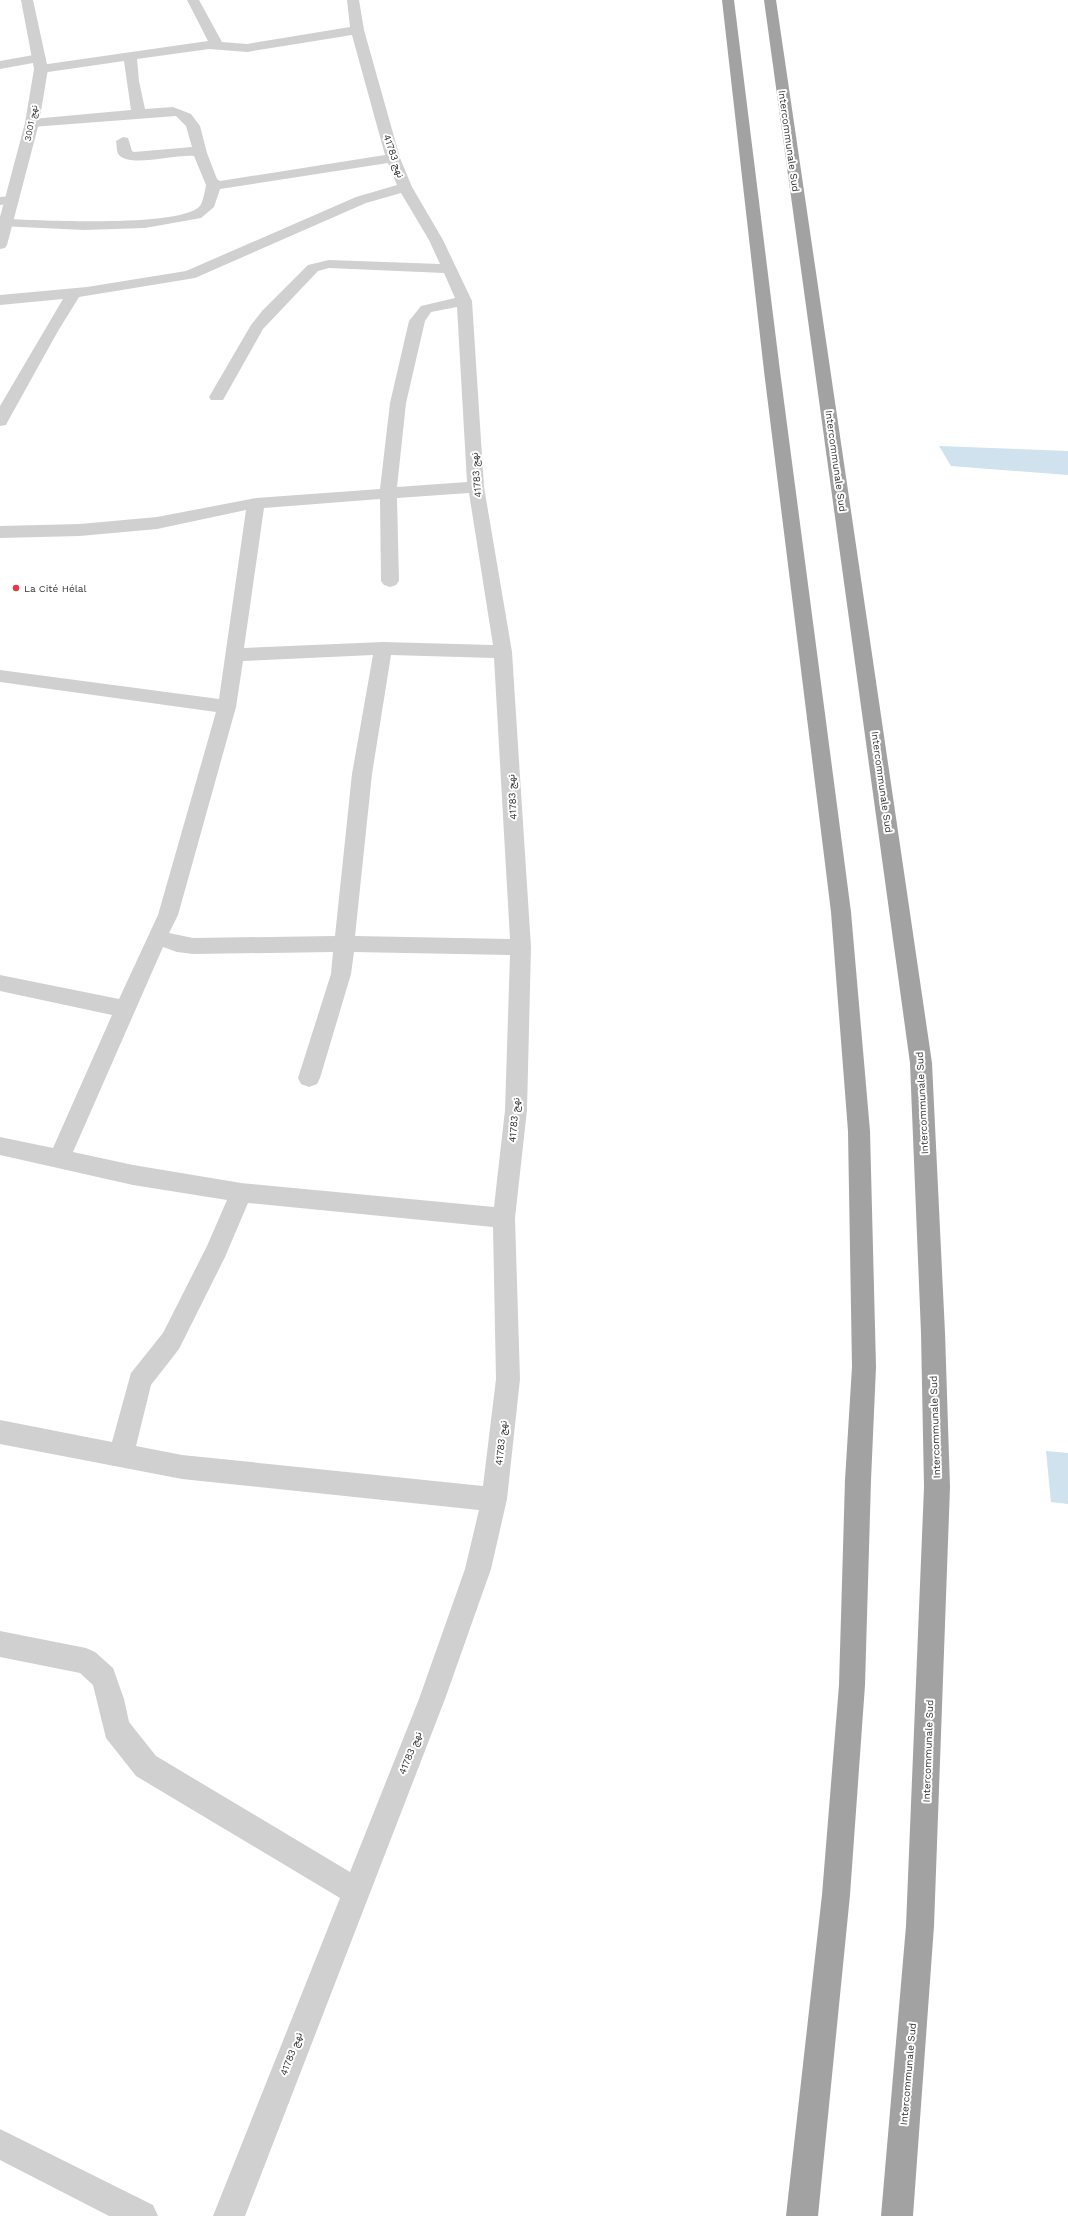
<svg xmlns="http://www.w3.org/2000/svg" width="1068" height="2216" font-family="'Work Sans',Vazirmatn,sans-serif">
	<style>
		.water { fill: #cfe2ee }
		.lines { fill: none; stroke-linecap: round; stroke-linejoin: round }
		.minor { fill: #d0d0d0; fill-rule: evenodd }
		.tertiary { fill: #d0d0d0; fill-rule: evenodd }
		.trunk { fill: #a2a2a2; fill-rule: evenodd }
		.poi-dot { fill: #e63946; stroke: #fff; stroke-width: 1.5 }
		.labels { text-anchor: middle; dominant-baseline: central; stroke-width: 4; stroke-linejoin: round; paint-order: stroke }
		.far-street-label { font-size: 9px; fill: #333; stroke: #fff }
		.street-label { font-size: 10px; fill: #333; stroke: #fff }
		.poi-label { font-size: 10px; fill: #333; stroke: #fff; text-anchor: start }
	</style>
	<rect width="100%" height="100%" fill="#fff"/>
	<path class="water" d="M939,446L1068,451V475L951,466Z
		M1046,1451L1068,1453V1504L1051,1502Z"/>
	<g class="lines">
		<path class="minor" d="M187,0H199L222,42L247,44L350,27L347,0H359L364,30L400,158L412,187L443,240L472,301L484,487L512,652L531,947L527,1110L515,1218L520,1379L507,1499L491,1569L445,1699L245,2216H213L340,1898L136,1776L106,1738L93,1685L80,1673L0,1657V1631L86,1648L95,1652L113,1668L124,1699L129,1722L156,1756L350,1872L419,1699L465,1569L479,1510L182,1479L0,1444V1420L112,1442L131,1373L163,1333L207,1246L227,1200L133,1185L0,1155V1137L53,1148L112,1015L0,991V975L119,999L158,915L216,712L0,682V670L219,699L246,510L157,529L80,536L0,538V526L80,524L157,517L256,498L380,489L390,403L409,321L421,306L455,298L444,273L329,268L318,271L263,329L223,400H211L209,397L251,325L262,311L308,265L329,260L440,264L429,240L401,193L366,203L195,278L79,297L58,331L8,421L6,425L0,426V406L63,299L0,305V295L87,287L186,271L356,197L397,185L388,163L220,189L214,207L201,218L145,228L84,230L0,226V220L5,219C38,220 180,228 200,206C203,201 205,191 206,185L194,156C176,154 133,167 120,156C116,153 117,145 116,141L123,137L128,138L132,151L134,152L192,147L186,126L176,116L32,127L25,123L32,119L131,110L124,61L41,73L34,69L41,65L208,41ZM352,35L385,155L220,181L217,179L207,153L200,126L191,114L173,107L145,109L139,81L137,59L209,49L247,52ZM457,307L467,482L397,487L406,403L425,321L431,312ZM469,493L493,645L383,642L244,648L264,508L380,499L381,581L384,585L390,587L396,585L399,581L397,498ZM373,655L352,774L335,936L193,938L169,933L178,915L236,707L243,661ZM391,655L494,658L510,939L355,936L372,774ZM163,947L177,952L193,954L333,952L331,974L298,1078L301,1084L309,1087L317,1084L320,1078L351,974L354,952L510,955L505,1110L494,1207L241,1183L133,1165L73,1152ZM248,1203L493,1227L496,1379L483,1486L182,1455L136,1446L151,1385L179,1349L225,1257Z
			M39,54L46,58L44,61L0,69V61Z
			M12,196L19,200L17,203L0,205V197Z
			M0,2129L153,2205L158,2216H109L0,2160Z"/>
		<path class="tertiary" d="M21,0H33L48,69L39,123L7,245L5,248L0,249V217L25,123L34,69Z"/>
		<path class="trunk" d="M722,0H734L780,371L851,912L870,1131L876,1367L871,1480L865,1685L850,1895L818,2216H786L822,1895L839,1685L845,1480L852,1367L848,1131L831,912L764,371Z
			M764,0H776L932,1063L945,1333L950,1487L934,1926L913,2216H881L906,1926L924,1487L921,1333L910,1063Z"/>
	</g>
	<circle class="poi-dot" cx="16" cy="588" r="4"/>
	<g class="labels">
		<g class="far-street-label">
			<text transform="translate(31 123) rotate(-79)">نهج 3001</text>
		</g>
		<g class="street-label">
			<text transform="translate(789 141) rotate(82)">Intercommunale Sud</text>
			<text transform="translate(394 156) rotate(71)">نهج 41783</text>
			<text transform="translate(836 461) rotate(82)">Intercommunale Sud</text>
			<text transform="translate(476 475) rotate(-95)">نهج 41783</text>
			<text transform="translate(882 782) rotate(82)">Intercommunale Sud</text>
			<text transform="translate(512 797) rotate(-93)">نهج 41783</text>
			<text transform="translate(922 1103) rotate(-93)">Intercommunale Sud</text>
			<text transform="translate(514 1120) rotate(-85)">نهج 41783</text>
			<text transform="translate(935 1427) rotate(-92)">Intercommunale Sud</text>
			<text transform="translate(501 1443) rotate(-84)">نهج 41783</text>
			<text transform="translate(928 1751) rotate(-88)">Intercommunale Sud</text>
			<text transform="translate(410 1753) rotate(-68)">نهج 41783</text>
			<text transform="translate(291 2054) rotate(-69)">نهج 41783</text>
			<text transform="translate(908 2074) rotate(-85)">Intercommunale Sud</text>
		</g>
		<g class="poi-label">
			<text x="24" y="588">La Cité Hélal</text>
		</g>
	</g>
</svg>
